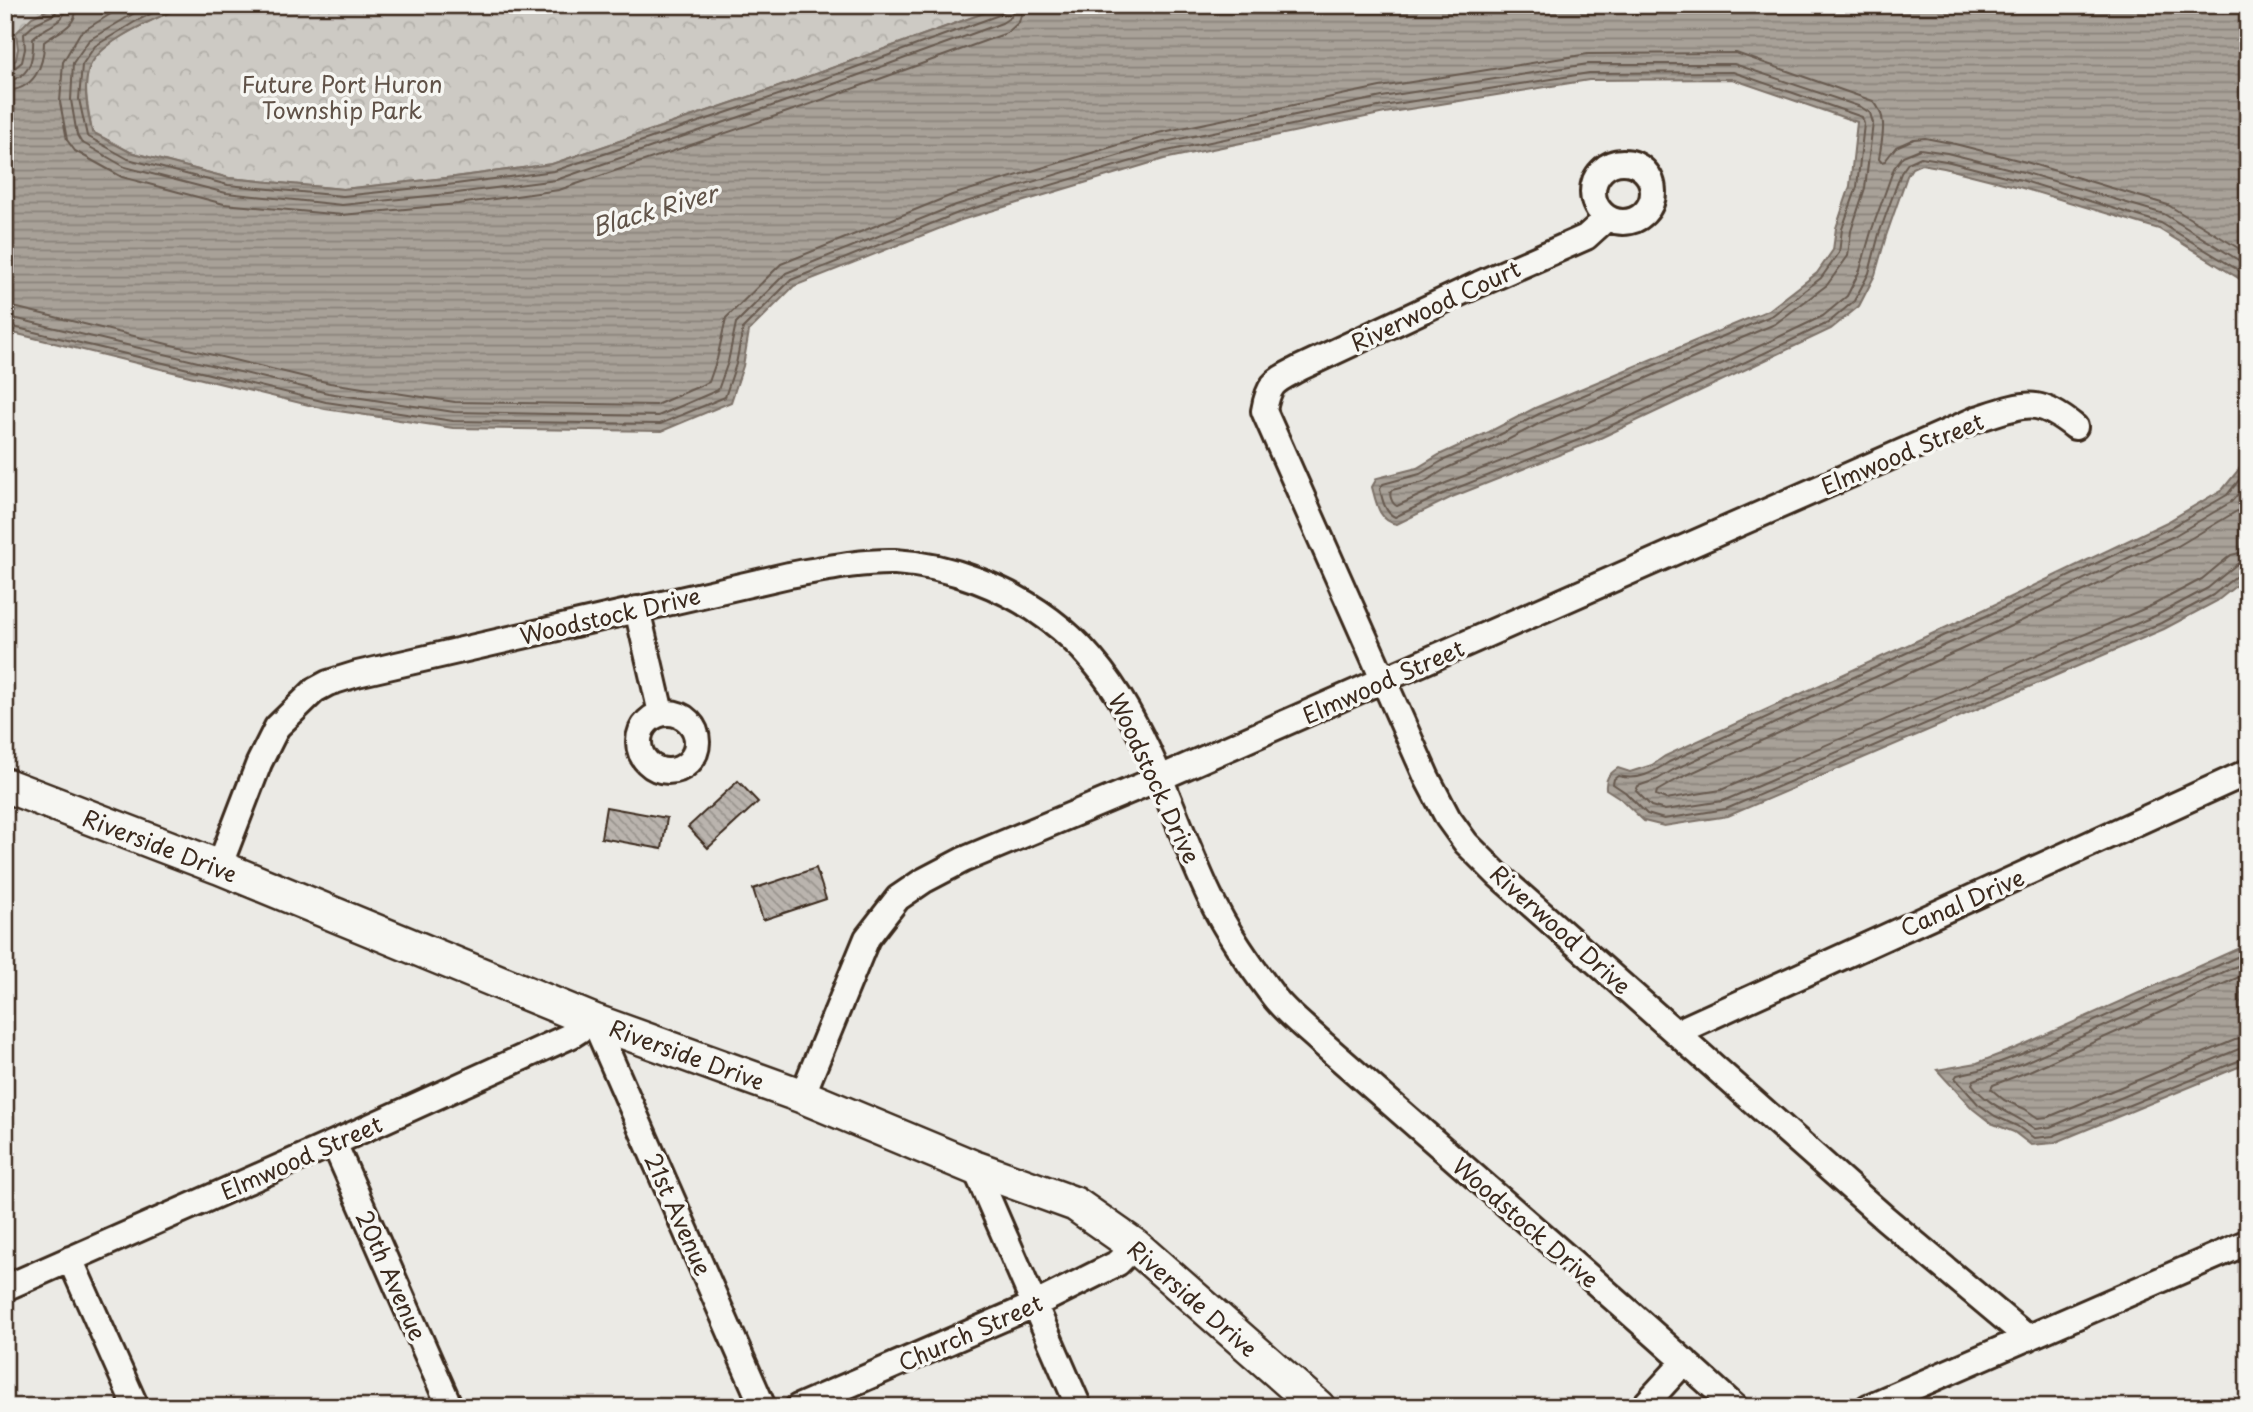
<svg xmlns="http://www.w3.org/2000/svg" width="2253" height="1412" font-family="'Playpen Sans',sans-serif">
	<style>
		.park { fill: url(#park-crowns); stroke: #847a71; stroke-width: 2 }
		.water { fill: url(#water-rules); stroke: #7c7167; stroke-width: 2 }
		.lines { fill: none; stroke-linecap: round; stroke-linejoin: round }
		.shore { stroke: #675a4f; stroke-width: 2 }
		.building { fill: url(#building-back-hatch); stroke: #3b2a1e; stroke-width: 2 }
		.street-casing { stroke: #3b2a1e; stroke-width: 30 }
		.secondary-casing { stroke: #3b2a1e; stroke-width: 38 }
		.street { stroke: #f6f6f2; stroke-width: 24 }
		.secondary { stroke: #f6f6f2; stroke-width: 33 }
		.labels { text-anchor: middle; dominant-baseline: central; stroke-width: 7; stroke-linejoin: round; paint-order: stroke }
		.park-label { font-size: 23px; fill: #605248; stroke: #f6f6f2 }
		.street-label { font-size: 23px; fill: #3b2a1e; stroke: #f6f6f2 }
		.water-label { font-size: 24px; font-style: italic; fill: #615449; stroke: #f6f6f2 }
	</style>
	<defs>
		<pattern id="park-crowns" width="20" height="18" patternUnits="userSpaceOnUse" patternTransform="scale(1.75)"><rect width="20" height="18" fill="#cdcac4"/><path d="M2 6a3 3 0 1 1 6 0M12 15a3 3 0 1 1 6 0" fill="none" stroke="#b1aea8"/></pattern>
		<pattern id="water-rules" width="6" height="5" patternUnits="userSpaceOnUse" patternTransform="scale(1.75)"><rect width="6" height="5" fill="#a8a198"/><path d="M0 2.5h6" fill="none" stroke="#8a837b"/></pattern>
		<pattern id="building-back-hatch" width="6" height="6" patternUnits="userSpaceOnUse" patternTransform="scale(1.75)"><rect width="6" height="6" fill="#bab4ae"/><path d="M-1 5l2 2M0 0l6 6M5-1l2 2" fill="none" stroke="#98938d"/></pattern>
	</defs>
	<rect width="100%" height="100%" fill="#ebeae5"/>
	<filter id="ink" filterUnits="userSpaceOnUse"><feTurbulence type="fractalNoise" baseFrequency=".0143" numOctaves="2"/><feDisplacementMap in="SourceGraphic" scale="14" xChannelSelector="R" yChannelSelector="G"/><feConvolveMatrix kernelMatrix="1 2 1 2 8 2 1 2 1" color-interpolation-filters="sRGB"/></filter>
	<g filter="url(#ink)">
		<path class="park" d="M5,5H57L38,15L18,49L16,60L5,67Z
			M186,5H1006L793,82L552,164L455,177L343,189L229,178L130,152L92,132C89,112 83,91 88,71C94,42 160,17 186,5Z"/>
		<path class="water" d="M57,5H186C160,17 94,42 88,72C83,91 88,113 92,132L130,152L229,178L343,189L455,177L552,164L793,82L1006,5H2248V284L2159,229L2019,187L1944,168L1921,164L1912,168L1907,176L1886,236L1875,275L1859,306L1831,329L1594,441L1452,497L1397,524C1379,522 1376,502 1372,487L1377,478L1417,468L1439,455L1489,432L1535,408L1769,310L1817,273L1833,250L1836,228L1850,186L1857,122L1732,79L1589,80L1385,113L1164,159L961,220L794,286L749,331L743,366L731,402L662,431L453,428L325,409L5,331V67L16,60L18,49L16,33L32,17Z
			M2248,458V576L2217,601L2164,629L1728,816L1664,826L1644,821L1620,798L1606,789C1605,778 1609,774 1618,768L1630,772L1652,765L1665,756L1960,621L2167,522L2223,489Z
			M2248,944V1063L2054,1143L2031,1145L2014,1132L1991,1123L1973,1109L1937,1070L1977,1063L2016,1048Z"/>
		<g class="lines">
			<path class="shore" d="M125,5L80,33L63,62L60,102L67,140L75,151L122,177L224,204L342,215L458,204L559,190L802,107L1007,33L1019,22L1024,5
				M148,5L89,40L73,63L71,100L77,135L81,142L125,167L226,193L342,205L457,193L556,180L798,97L1002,23L1011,17L1013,5
				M169,5L138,20L95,46L82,65L79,99L87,136L128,159L228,185L343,196L456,184L554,171L796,89L999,15L1004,11L1005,5
				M5,72L11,71L22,62L25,49L24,34L36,23L55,14L58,5
				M5,81C30,79 34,59 33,38C45,26 65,24 67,5
				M5,91C34,90 44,67 44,42C59,30 76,29 77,5
				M5,305L330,383L455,402L656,405L709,382L717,359L726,318L781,264L952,195L1158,133L1380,87L1588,54L1736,53L1873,101C1889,117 1882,138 1879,159L1881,162L1885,161L1896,147L1914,139L1925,138L1951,143L2026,162L2168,205L2248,254
				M5,316L328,393L454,412L658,416L718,390L728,362L736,323L786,273L956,205L1160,143L1382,97L1588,64H1734L1861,107L1870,113L1873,123L1865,188L1851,231L1848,256L1827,285L1775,324L1542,422L1496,446L1447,468L1424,482L1392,490C1388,494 1392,504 1397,506L1446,483L1588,427L1823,316L1847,296L1860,270L1871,232L1894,168L1903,156L1920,149L1947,153L2023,172L2164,214L2248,266
				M5,325L326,402L453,421L660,424L725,397L736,364L743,328L791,280L958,213L1162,152L1383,106L1589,73L1733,72L1862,117L1864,124L1857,187L1842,229L1839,253L1821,278L1773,315L1539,414L1492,439L1442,461L1420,474L1383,484L1380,489C1382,499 1385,513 1395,517L1449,491L1591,435L1828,323L1854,301L1869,273L1879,234L1901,173L1908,163L1921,157L1946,161L2021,180L2161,223L2248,276
				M2248,469L2227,495L2170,528L1963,627L1669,762C1652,773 1639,781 1618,776L1614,779L1613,784L1625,792L1647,814L1664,819L1726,809L2161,623L2213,595L2241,572L2248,571
				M2248,483L2231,502L2174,536L1967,635L1673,770L1658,779L1638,786L1636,791L1651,806L1665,810L1723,801L2157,615L2208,588L2237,564L2248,562
				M2248,500L2237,511L2178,546L1971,645L1678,779L1657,791L1656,795L1666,799L1721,790L2153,605L2202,579L2231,555L2248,551
				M2248,952L2019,1055L1979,1070L1957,1075L1955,1078L1978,1104L1995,1116L2017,1126L2034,1138L2053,1136L2248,1057
				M2248,961L2023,1063L1974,1080L1972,1084C1988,1106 2013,1113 2035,1129L2050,1127L2239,1049L2248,1048
				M2248,973L2027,1072L1993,1085L1991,1089L2004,1100L2025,1109L2038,1118L2048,1117L2235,1040L2248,1038"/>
		</g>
		<path class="building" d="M738,781L758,802L708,848L688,827Z
			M606,807L667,818L662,849L601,838Z
			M816,868L826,899L763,920L753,889Z"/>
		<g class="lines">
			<g class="street-casing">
				<path id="street" d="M1593 192a30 30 0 1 1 60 0a30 30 0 1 1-60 0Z
					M1607,218L1586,237L1479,284L1300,368C1276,381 1269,381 1264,411L1427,778L1448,818L1466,843L1498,875L1886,1219L2028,1338
					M637,609L661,713
					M639 742a29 29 0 1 1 58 0a29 29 0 1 1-58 0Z
					M219,867L259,763L277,727L315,690L328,683L357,674L789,575C824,569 859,561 895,562C949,565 1008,588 1050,620C1139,686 1164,800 1209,895C1226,932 1250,965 1274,997C1287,1014 1306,1028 1322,1043C1354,1071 1386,1099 1418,1127C1524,1220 1631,1312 1735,1407
					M1677,1032L2248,772
					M802,1096L867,938L898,898L923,881L963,860L1160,778L1977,419C1993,414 2020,403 2036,406C2050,408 2065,419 2075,427
					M334,1143L450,1407
					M975,1168L1079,1407
					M70,1259L136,1407
					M5,1288L334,1143L572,1035L594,1021L763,1407
					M798,1407L1034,1305L1118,1263L1135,1246
					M1643,1407L1685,1361
					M1868,1407L2248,1242"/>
			</g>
			<g class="secondary-casing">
				<path id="secondary" d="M5,785L219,867L594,1021L802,1096L975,1168L1075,1204L1135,1246L1318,1407"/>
			</g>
			<use href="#street" class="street"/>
			<use href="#secondary" class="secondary"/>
		</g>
	</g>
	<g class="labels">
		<g class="park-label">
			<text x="342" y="83">Future Port Huron<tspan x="342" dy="26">Township Park</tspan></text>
		</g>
		<g class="street-label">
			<text transform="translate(1435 305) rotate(-25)">Riverwood Court</text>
			<text transform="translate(1902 453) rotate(-23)">Elmwood Street</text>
			<text transform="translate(610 615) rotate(-13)">Woodstock Drive</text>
			<text transform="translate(1383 681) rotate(-24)">Elmwood Street</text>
			<text transform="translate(1155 778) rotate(65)">Woodstock Drive</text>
			<text transform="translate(160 845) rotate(21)">Riverside Drive</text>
			<text transform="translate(1962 902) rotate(-24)">Canal Drive</text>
			<text transform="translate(1561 929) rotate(42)">Riverwood Drive</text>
			<text transform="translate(687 1054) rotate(20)">Riverside Drive</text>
			<text transform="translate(301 1157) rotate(-24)">Elmwood Street</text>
			<text transform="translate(679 1214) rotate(66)">21st Avenue</text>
			<text transform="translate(1526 1222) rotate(41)">Woodstock Drive</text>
			<text transform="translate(392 1275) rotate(66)">20th Avenue</text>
			<text transform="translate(1193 1298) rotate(41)">Riverside Drive</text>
			<text transform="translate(970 1332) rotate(-24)">Church Street</text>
		</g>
		<g class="water-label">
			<text transform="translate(654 209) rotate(-16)">Black River</text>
		</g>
	</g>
	<rect width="2253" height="1412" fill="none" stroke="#f6f6f2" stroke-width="28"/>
	<rect x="14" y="14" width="2225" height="1384" fill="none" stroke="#3b2a1e" stroke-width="2.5" filter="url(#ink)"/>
</svg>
